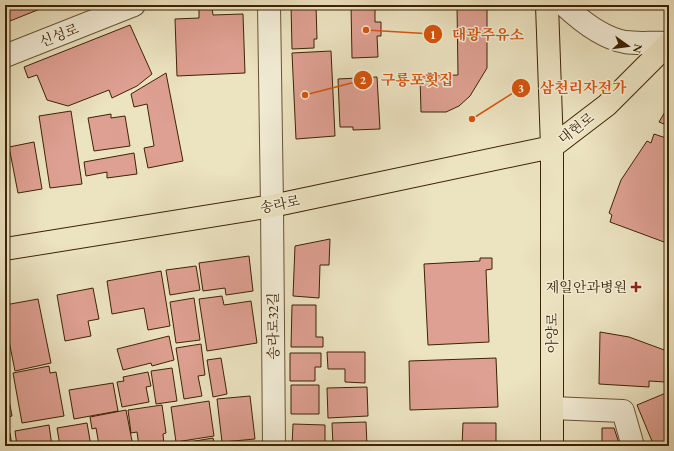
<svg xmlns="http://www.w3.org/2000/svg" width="674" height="451" font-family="'EB Garamond','Noto Serif KR',serif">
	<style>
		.building { fill: #dea092; stroke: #3d2303 }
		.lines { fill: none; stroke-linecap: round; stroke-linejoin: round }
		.minor-casing { stroke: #695332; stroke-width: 24 }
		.major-casing { stroke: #3d2303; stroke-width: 24 }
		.minor { stroke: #f3edd7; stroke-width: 22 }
		.major { stroke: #ece3c1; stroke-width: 22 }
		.poi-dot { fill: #8f2418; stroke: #f3edd7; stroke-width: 1.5 }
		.labels { text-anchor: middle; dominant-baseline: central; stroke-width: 3; stroke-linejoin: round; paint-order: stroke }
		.street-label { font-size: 14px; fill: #3d2303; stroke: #f3edd7 }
		.poi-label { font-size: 14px; fill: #3d2303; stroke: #f3edd7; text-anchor: end }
		.leader { fill: none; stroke: #d7540b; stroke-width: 1.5 }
		.callout-dot { fill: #d7540b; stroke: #f3edd7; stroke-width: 1.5 }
		.mark-label { font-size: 12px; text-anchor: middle; font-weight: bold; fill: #fff }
		.callout-label { font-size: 15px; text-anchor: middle; font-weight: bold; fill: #d7540b; stroke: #f3edd7; stroke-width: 3; stroke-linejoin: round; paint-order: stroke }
	</style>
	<rect width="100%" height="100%" fill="#ece3c1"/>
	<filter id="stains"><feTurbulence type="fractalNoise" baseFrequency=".005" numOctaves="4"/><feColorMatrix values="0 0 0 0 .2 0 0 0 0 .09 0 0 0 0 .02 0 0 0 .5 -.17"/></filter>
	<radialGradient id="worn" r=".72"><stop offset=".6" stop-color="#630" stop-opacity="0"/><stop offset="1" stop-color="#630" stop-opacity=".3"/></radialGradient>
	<path class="building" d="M5,5H50L5,23Z
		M291,5H316L317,39H314V48L292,49Z
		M351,5H375V22H381V36H377L378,57L352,58Z
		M457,5H487V68L470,96L459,106L446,112H421L420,76L458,75Z
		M212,7L213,15L243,14L245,73L177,76L175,19L199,18V8Z
		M130,25L152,74L137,86L112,98L109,90L68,106L47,100L37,75L28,78L24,67Z
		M331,51L335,136L296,139L292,53Z
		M166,73L183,161L148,168L144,148L154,146L147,104L134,107L131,94Z
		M377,77L380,129L353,130V127H340L338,79Z
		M669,105V126L659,122Z
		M71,111L82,184L50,188L39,116Z
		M111,114V118L125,116L130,146L94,151L88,118Z
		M654,134L669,139V228L664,242L610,222L612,215L609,213L621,180L647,141L651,143Z
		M34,142L42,189L18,193L9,147Z
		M134,153L137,174L107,178V172L86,176L84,162Z
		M5,162L9,189L5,190Z
		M330,239L329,265H320L319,298L293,296L295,246Z
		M249,256L253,291L226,295L225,288L203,291L199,263Z
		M480,258H492V269L486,270L489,342L428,345L424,264L480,261Z
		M196,266L200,290L170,295L166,270Z
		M161,271L170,326L148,330L144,308L112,314L107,281Z
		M93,288L99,319L88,321L91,336L65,341L57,295Z
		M222,296L224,305L251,301L257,343L207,351L199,299Z
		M194,298L200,340L176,343L170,302Z
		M38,299L51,363L15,371L5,321V305Z
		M292,305H316V337H323V347H291Z
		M600,332L629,337L667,351L665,382L649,381V387L599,384Z
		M169,336L174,360L152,366L151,363L123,370L117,349Z
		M201,344L205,375L198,376L202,396L184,399L176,348Z
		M327,352H365V383L345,382V369H328Z
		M290,353H321V367H315V381H290Z
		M221,358L227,394L213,397L207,360Z
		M496,358L498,407L410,410L409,361Z
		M49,366L50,373L56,372L64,416L22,423L13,373Z
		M172,368L177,401L156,404L151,371Z
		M148,372L151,386L146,387L149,402L122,407L117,382L124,381L123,377Z
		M5,377L12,416L5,418Z
		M113,383L118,411L74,419L69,390Z
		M291,385H319V414H291Z
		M367,387L368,416L328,418L327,388Z
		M666,393L669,399V446H654L637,405Z
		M250,396L255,439L222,442L217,399Z
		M209,401L214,436L176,442L171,407Z
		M162,405L166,433L163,434L164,445L156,446H139L137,432L131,433L128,410Z
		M126,410L133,446H94L99,445L96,428L92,429L90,417Z
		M366,422L367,446H333L332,423Z
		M87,423L91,446H60L57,428Z
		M463,423H496V446H462Z
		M293,424L325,425V446H292Z
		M49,425L52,446H17L15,431Z
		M602,428H614L620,446H602Z
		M10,433L12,446H5V434Z
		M213,438L215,446H189V442Z
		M252,443V446H228Z"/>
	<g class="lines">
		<g class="minor-casing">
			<path id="minor" d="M269,5L272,206L274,446
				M564,5C581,21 602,38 625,42C639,44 655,42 669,43
				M5,56L134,5
				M552,408L623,411L633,446"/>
		</g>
		<g class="major-casing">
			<path id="major" d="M547,5L552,147V446
				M5,249L272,206L552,147L607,105L669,43"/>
		</g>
		<use href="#minor" class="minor"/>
		<use href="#major" class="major"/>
	</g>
	<path class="poi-dot" d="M634 281h4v4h4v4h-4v4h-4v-4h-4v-4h4z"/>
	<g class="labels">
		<g class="street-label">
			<text transform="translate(59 35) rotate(-21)">신성로</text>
			<text transform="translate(576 128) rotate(-38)">대현로</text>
			<text transform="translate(280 204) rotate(-11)">송라로</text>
			<text transform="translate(273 326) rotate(-90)">송라로32길</text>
			<text transform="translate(552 333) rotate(-90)">아양로</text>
		</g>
		<g class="poi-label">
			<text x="627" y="287">제일안과병원</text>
		</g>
	</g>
	<path class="leader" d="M366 30L433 34M305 95L363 80M472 119L521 88"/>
	<g class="callout-dot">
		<circle cx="366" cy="30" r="4"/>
		<circle cx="305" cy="95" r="4"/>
		<circle cx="472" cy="119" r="4"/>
		<circle cx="433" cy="34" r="10"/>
		<circle cx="363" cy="80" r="10"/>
		<circle cx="521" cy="88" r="10"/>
	</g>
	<g class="mark-label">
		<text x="433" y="39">1</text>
		<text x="363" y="84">2</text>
		<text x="521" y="92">3</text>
	</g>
	<g class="callout-label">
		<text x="488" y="40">대광주유소</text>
		<text x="417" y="85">구룡포횟집</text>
		<text x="583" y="93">삼천리자전가</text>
	</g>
	<rect width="674" height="451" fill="none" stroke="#ece3c1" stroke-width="20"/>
	<rect x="6" y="6" width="662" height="439" fill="none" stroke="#3d2303" stroke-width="2"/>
	<rect x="10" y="10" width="654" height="431" fill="none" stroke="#3d2303"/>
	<g transform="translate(628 46) rotate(104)" stroke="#f3edd7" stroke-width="3" paint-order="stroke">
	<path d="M0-3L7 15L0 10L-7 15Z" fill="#3d2303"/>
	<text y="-6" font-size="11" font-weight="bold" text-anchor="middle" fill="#3d2303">N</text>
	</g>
	<rect width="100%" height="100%" filter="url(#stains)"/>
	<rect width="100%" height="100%" fill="url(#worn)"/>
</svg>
